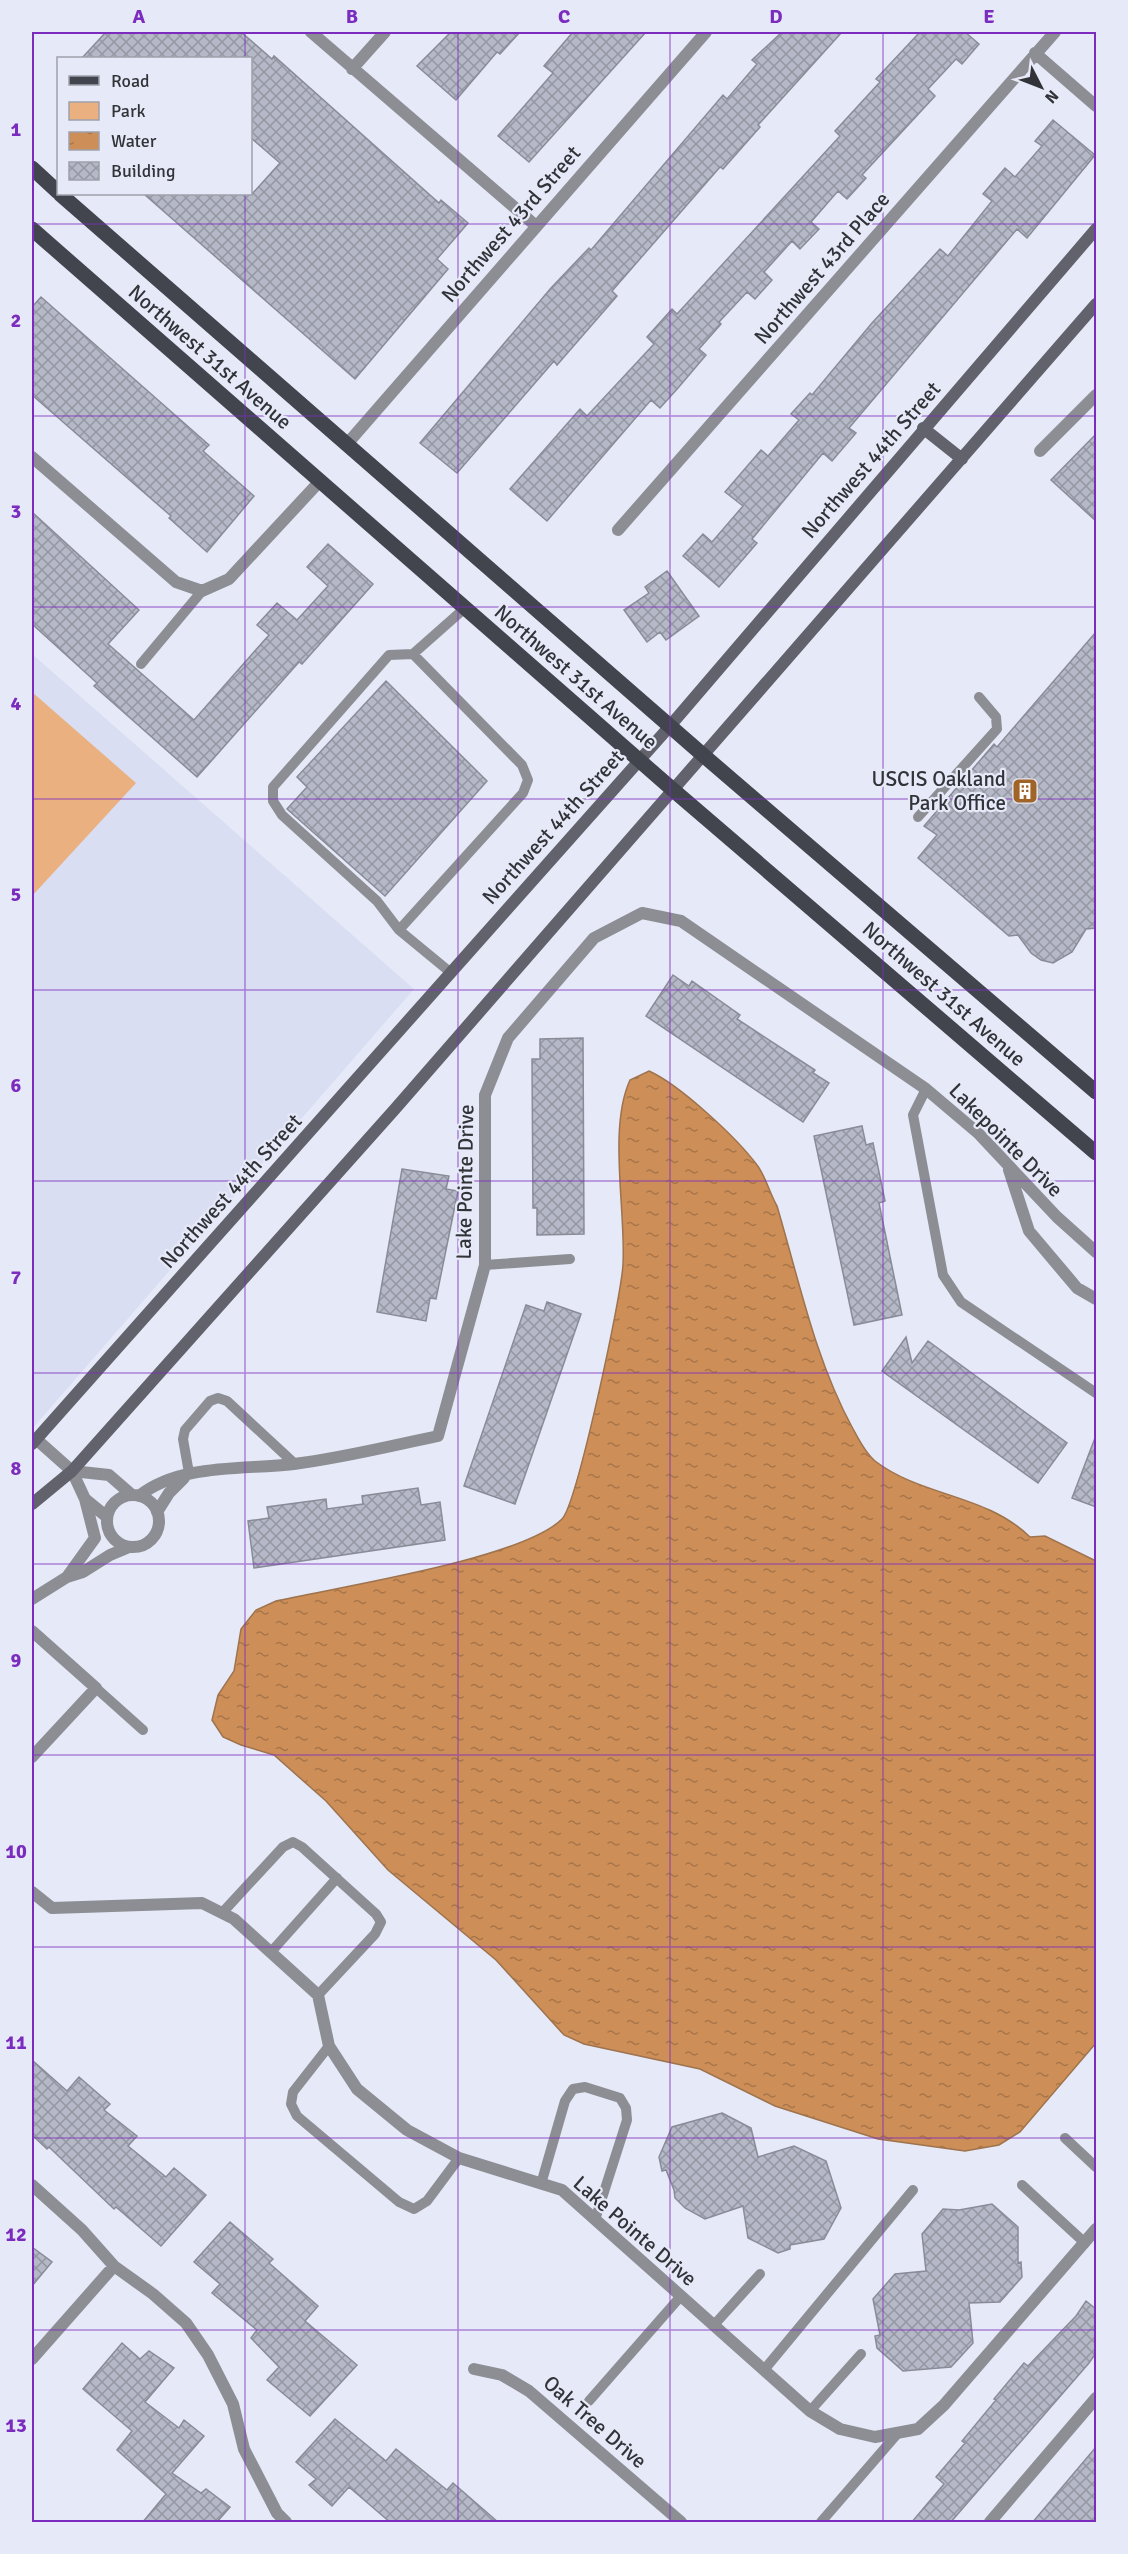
<svg xmlns="http://www.w3.org/2000/svg" width="1128" height="2554" font-family="Signika,sans-serif">
	<style>
		.built { fill: #d9def2 }
		.green { fill: #eab080 }
		.water { fill: url(#water-ripples); stroke: #9e734e; stroke-width: 1.5 }
		.building { fill: url(#building-cross-hatch); stroke: #898b98; stroke-width: 1.5 }
		.lines { fill: none; stroke-linecap: round; stroke-linejoin: round }
		.lane { stroke: #8c8e94; stroke-width: 10 }
		.street { stroke: #8c8e94; stroke-width: 12 }
		.secondary { stroke: #61626b; stroke-width: 12 }
		.primary { stroke: #42444e; stroke-width: 15 }
		.grid { fill: none; stroke: #7b2cbf; stroke-width: 1.5; stroke-opacity: 0.55 }
		.labels { text-anchor: middle; dominant-baseline: central; stroke-width: 4.5; stroke-linejoin: round; paint-order: stroke }
		.street-label { font-size: 21px; fill: #323338; stroke: #e6e9f7 }
		.poi-label { font-size: 21px; fill: #323338; stroke: #e6e9f7; text-anchor: end }
		.neatline { fill: none; stroke: #7b2cbf; stroke-width: 2 }
		.grid-label { font-size: 20px; text-anchor: middle; font-weight: bold; fill: #7b2cbf }
	</style>
	<defs>
		<pattern id="water-ripples" width="26" height="14" patternUnits="userSpaceOnUse" patternTransform="scale(1.5)"><rect width="26" height="14" fill="#cd8e57"/><path d="M2 4q2-2 4 0t4 0M15 11q2-2 4 0t4 0" fill="none" stroke="#a77549"/></pattern>
		<pattern id="building-cross-hatch" width="8" height="8" patternUnits="userSpaceOnUse" patternTransform="scale(1.5)"><rect width="8" height="8" fill="#b5b8c6"/><path d="M0 0l8 8M0 8l8-8" fill="none" stroke="#9496a2"/></pattern>
	</defs>
	<rect width="100%" height="100%" fill="#e6e9f7"/>
	<path class="built" d="M32,654L414,989L32,1429Z"/>
	<path class="green" d="M32,692L136,783L32,896Z"/>
	<path class="water" d="M649,1071C680,1085 736,1137 757,1165C765,1175 770,1194 777,1206C799,1280 815,1359 852,1427C858,1438 865,1453 875,1461C922,1497 986,1494 1030,1537L1045,1536L1096,1561V2043L1020,2132L999,2145L965,2151L878,2139L775,2106L700,2069L584,2044L564,2035L496,1960L388,1870L326,1801L274,1755L241,1745L223,1737L212,1720L218,1695L234,1671L241,1629L256,1610L276,1601C338,1587 522,1559 562,1519C577,1504 622,1294 623,1264C626,1211 608,1128 630,1080Z"/>
	<path class="building" d="M106,32H241L272,59L274,56L439,203L441,200L468,223L437,259L448,269L355,379L144,194H252L280,163L250,137V58H82Z
		M451,32H520L500,54L497,52L456,100L417,66Z
		M573,32H646L529,162L498,136L553,73L544,66Z
		M782,32H842L758,125L760,127L723,169L720,167L612,291L617,296L557,365L554,361L457,473L420,443L551,288L589,248L591,250L723,95L727,99L757,64L752,60Z
		M920,32H965L979,44L962,64L956,59L928,89L935,96L862,175L866,178L847,199L838,191L811,222L819,229L800,249L792,241L764,272L772,280L755,299L747,292L719,322L721,324L699,349L706,355L678,388L660,408L651,400L547,521L510,489L580,409L587,416L654,344L647,337L672,309L677,314L840,136L835,131L880,82L876,79Z
		M1053,120L1095,155L1027,238L1017,229L849,428L856,433L832,461L823,453L752,539L757,543L719,587L683,556L703,534L712,542L743,506L725,492L761,450L768,456L799,420L791,414L810,393L812,395L872,323L940,249L948,256L992,201L983,194L1005,168L1015,177L1042,146L1035,141Z
		M41,297L209,445L203,451L254,496L207,552L169,518L171,516L32,395V307Z
		M1096,434V521L1051,480Z
		M32,512L139,610L108,644L194,720L269,635L257,625L277,603L297,620L328,586L307,567L328,544L373,584L302,664L299,662L197,777L94,686L97,683L32,624Z
		M667,571L699,616L666,640L660,632L647,642L624,610L649,593L645,587Z
		M1096,632V928L1086,929L1072,952L1053,963L1041,960L1031,953L1018,935L1009,936L918,858L937,835L924,826L994,744L997,747Z
		M386,681L487,781L385,896L287,809L307,787L297,777Z
		M673,975L689,986L692,981L740,1015L737,1019L815,1070L813,1073L829,1083L803,1122L646,1016Z
		M583,1038L584,1234L537,1235V1208H533L532,1059H540V1039Z
		M862,1126L866,1145L873,1143L885,1201L879,1203L902,1315L854,1325L814,1136Z
		M402,1169L449,1176L446,1189L458,1191L436,1299L430,1298L426,1321L377,1312Z
		M547,1302L581,1314L515,1504L464,1486L526,1305L544,1311Z
		M906,1337L912,1363L928,1341L1067,1443L1038,1483L882,1371Z
		M1095,1438H1096V1507L1072,1498Z
		M418,1488L421,1505L440,1502L445,1540L254,1568L248,1521L269,1518L267,1507L326,1499L327,1509L363,1504L362,1496Z
		M32,2060L67,2091L79,2077L110,2104L104,2110L137,2136L128,2146L166,2177L174,2168L206,2195L161,2246L116,2207L114,2209L49,2147L47,2149L32,2135Z
		M722,2113L751,2128L758,2157L794,2146L826,2161L841,2208L824,2239L790,2245V2249L778,2253L748,2238L743,2206L705,2219L685,2208L675,2198L674,2190L666,2170L662,2171L659,2157L672,2127Z
		M992,2204L1018,2227V2263L1021,2262L1022,2277L1000,2302L969,2303L973,2343L951,2367L903,2371L877,2348L875,2336L880,2335L873,2299L895,2274L926,2271L922,2234L943,2209L959,2210Z
		M230,2222L273,2259L269,2263L318,2306L305,2321L357,2365L310,2416L267,2380L279,2367L251,2338L257,2330L212,2293L220,2284L194,2262Z
		M32,2247L52,2262L32,2286Z
		M1086,2301L1096,2309V2353L1089,2363L950,2523H911L944,2484L936,2477L965,2443L962,2441L996,2400L994,2399L1024,2363L1028,2366L1076,2316Z
		M122,2343L140,2359L149,2351L174,2368L145,2402L179,2428L184,2420L204,2436L172,2473L201,2493L206,2489L230,2507L216,2523H142L166,2494L117,2450L132,2431L83,2389Z
		M335,2419L386,2461L396,2449L447,2490L453,2483L499,2523H391L349,2487L332,2506L309,2485L316,2479L296,2462Z
		M1096,2447V2523H1032L1069,2479Z"/>
	<g class="lines">
		<path class="lane" d="M141,664L202,591
			M918,817L997,729L996,717L979,697
			M399,930L377,901L282,815L273,801V787L389,655L413,654
			M450,972L399,930L523,793L528,780L522,765L413,654L465,608
			M926,1089L913,1115L943,1275L961,1302L1096,1393
			M485,1265L570,1259
			M189,1473L183,1439L185,1430L210,1401L218,1398L227,1401L295,1464
			M96,1688L143,1730
			M222,1913L283,1847L293,1842L302,1847L376,1914L381,1922L375,1934L318,1995
			M271,1952L337,1878
			M329,2046L293,2092L291,2104L297,2116L399,2202L414,2209L427,2201L459,2158
			M1065,2138L1096,2167
			M541,2184L565,2101L573,2089L585,2087L620,2098L626,2108L627,2120L595,2220
			M1022,2185L1085,2243
			M714,2325L760,2274
			M764,2370L913,2190
			M589,2401L681,2296
			M810,2411L861,2354
			M821,2522L898,2433"/>
		<path class="street" d="M311,32L535,225
			M1035,53L1096,106
			M352,69L385,32
			M347,444L706,32
			M1040,451L1096,395
			M32,457L176,582L202,591L229,579L320,481
			M618,530L1055,32
			M1009,1170L1029,1231L1077,1288L1096,1299
			M36,1439L72,1471L85,1499L107,1517
			M72,1471L109,1475L132,1495
			M107 1521a26 26 0 1 1 52 0a26 26 0 1 1-52 0Z
			M139,1496C181,1463 243,1470 294,1464C342,1458 390,1446 438,1436L485,1265V1095L508,1038L594,938L642,913L681,921L926,1089L978,1133L1057,1217L1096,1252
			M157,1512L169,1493L184,1478
			M67,1577L95,1538L85,1499
			M32,1599L67,1577L83,1572L110,1555L129,1547
			M32,1631L96,1688L32,1757
			M32,1892L52,1908L202,1903L234,1919L318,1995L329,2046L357,2089L407,2130L459,2158L562,2190L810,2411L840,2429L875,2437L918,2429L944,2405L1096,2229
			M32,2185L82,2230L114,2266L153,2294L186,2323L208,2355L233,2404L244,2449L277,2513L286,2522
			M32,2359L114,2266
			M474,2369L502,2375L529,2391L681,2522
			M990,2522L1096,2398"/>
		<path class="secondary" d="M923,428L962,459
			M32,1444L670,726L1096,229
			M32,1504L72,1471L395,1109L1096,304"/>
		<path class="primary" d="M32,168L58,192
			M60,194L703,755L1096,1092
			M32,229L672,789L1096,1153"/>
	</g>
	<path class="grid" d="M245,32V58M458,32V2522M670,32V2522M883,32V2522M245,194V2522M32,224H1096M32,416H1096M32,607H1096M32,799H1096M32,990H1096M32,1181H1096M32,1373H1096M32,1564H1096M32,1755H1096M32,1947H1096M32,2138H1096M32,2330H1096"/>
	<defs>
		<g id="building-square" transform="scale(1.35)"><rect x="-9" y="-9" width="18" height="18" rx="4" fill="#a06328" stroke="#e6e9f7"/><path d="M-4-6H4V6H1V3H-1V6H-4ZM-2.5-4.3h1.7v1.8h-1.7ZM.8-4.3h1.7v1.8H.8ZM-2.5-1h1.7V.8h-1.7ZM.8-1h1.7V.8H.8Z" fill="#fff"/></g>
	</defs>
	<g fill-rule="evenodd">
		<use href="#building-square" x="1025" y="791"/>
	</g>
	<g class="labels">
		<g class="street-label">
			<text transform="translate(511 224) rotate(-49)">Northwest 43rd Street</text>
			<text transform="translate(822 268) rotate(-49)">Northwest 43rd Place</text>
			<text transform="translate(210 357) rotate(41)">Northwest 31st Avenue</text>
			<text transform="translate(871 460) rotate(-49)">Northwest 44th Street</text>
			<text transform="translate(576 677) rotate(41)">Northwest 31st Avenue</text>
			<text transform="translate(553 827) rotate(-48)">Northwest 44th Street</text>
			<text transform="translate(944 994) rotate(41)">Northwest 31st Avenue</text>
			<text transform="translate(1006 1140) rotate(45)">Lakepointe Drive</text>
			<text transform="translate(465 1182) rotate(-89)">Lake Pointe Drive</text>
			<text transform="translate(231 1191) rotate(-48)">Northwest 44th Street</text>
			<text transform="translate(635 2231) rotate(41)">Lake Pointe Drive</text>
			<text transform="translate(595 2422) rotate(41)">Oak Tree Drive</text>
		</g>
		<g class="poi-label">
			<text x="1006" y="779">USCIS Oakland<tspan x="1006" dy="24">Park Office</tspan></text>
		</g>
	</g>
	<rect width="1128" height="2554" fill="none" stroke="#e6e9f7" stroke-width="66"/>
	<rect x="57" y="57" width="195" height="138" fill="#e6e9f7" stroke="#9ea0ab" stroke-width="1.5"/>
	<rect x="69" y="76" width="30" height="9" fill="#42444e" stroke="#9ea0ab" stroke-width="1.5"/>
	<text x="111" y="87" font-size="18" fill="#323338">Road</text>
	<rect x="69" y="102" width="30" height="18" fill="#eab080" stroke="#9ea0ab" stroke-width="1.5"/>
	<text x="111" y="117" font-size="18" fill="#323338">Park</text>
	<rect x="69" y="132" width="30" height="18" fill="url(#water-ripples)" stroke="#9ea0ab" stroke-width="1.5"/>
	<text x="111" y="147" font-size="18" fill="#323338">Water</text>
	<rect x="69" y="162" width="30" height="18" fill="url(#building-cross-hatch)" stroke="#9ea0ab" stroke-width="1.5"/>
	<text x="111" y="177" font-size="18" fill="#323338">Building</text>
	<g transform="translate(1041 87) rotate(132)" stroke="#e6e9f7" stroke-width="4.5" paint-order="stroke">
	<path d="M0-4.5L10 22L0 15L-10 22Z" fill="#323338"/>
	<text y="-9" font-size="16" font-weight="bold" text-anchor="middle" fill="#323338">N</text>
	</g>
	<rect x="33" y="33" width="1062" height="2488" class="neatline"/>
	<g class="grid-label">
		<text x="139" y="23">A</text>
		<text x="352" y="23">B</text>
		<text x="564" y="23">C</text>
		<text x="776" y="23">D</text>
		<text x="989" y="23">E</text>
		<text x="16" y="136">1</text>
		<text x="16" y="327">2</text>
		<text x="16" y="518">3</text>
		<text x="16" y="710">4</text>
		<text x="16" y="901">5</text>
		<text x="16" y="1092">6</text>
		<text x="16" y="1284">7</text>
		<text x="16" y="1475">8</text>
		<text x="16" y="1667">9</text>
		<text x="16" y="1858">10</text>
		<text x="16" y="2049">11</text>
		<text x="16" y="2241">12</text>
		<text x="16" y="2432">13</text>
	</g>
</svg>
